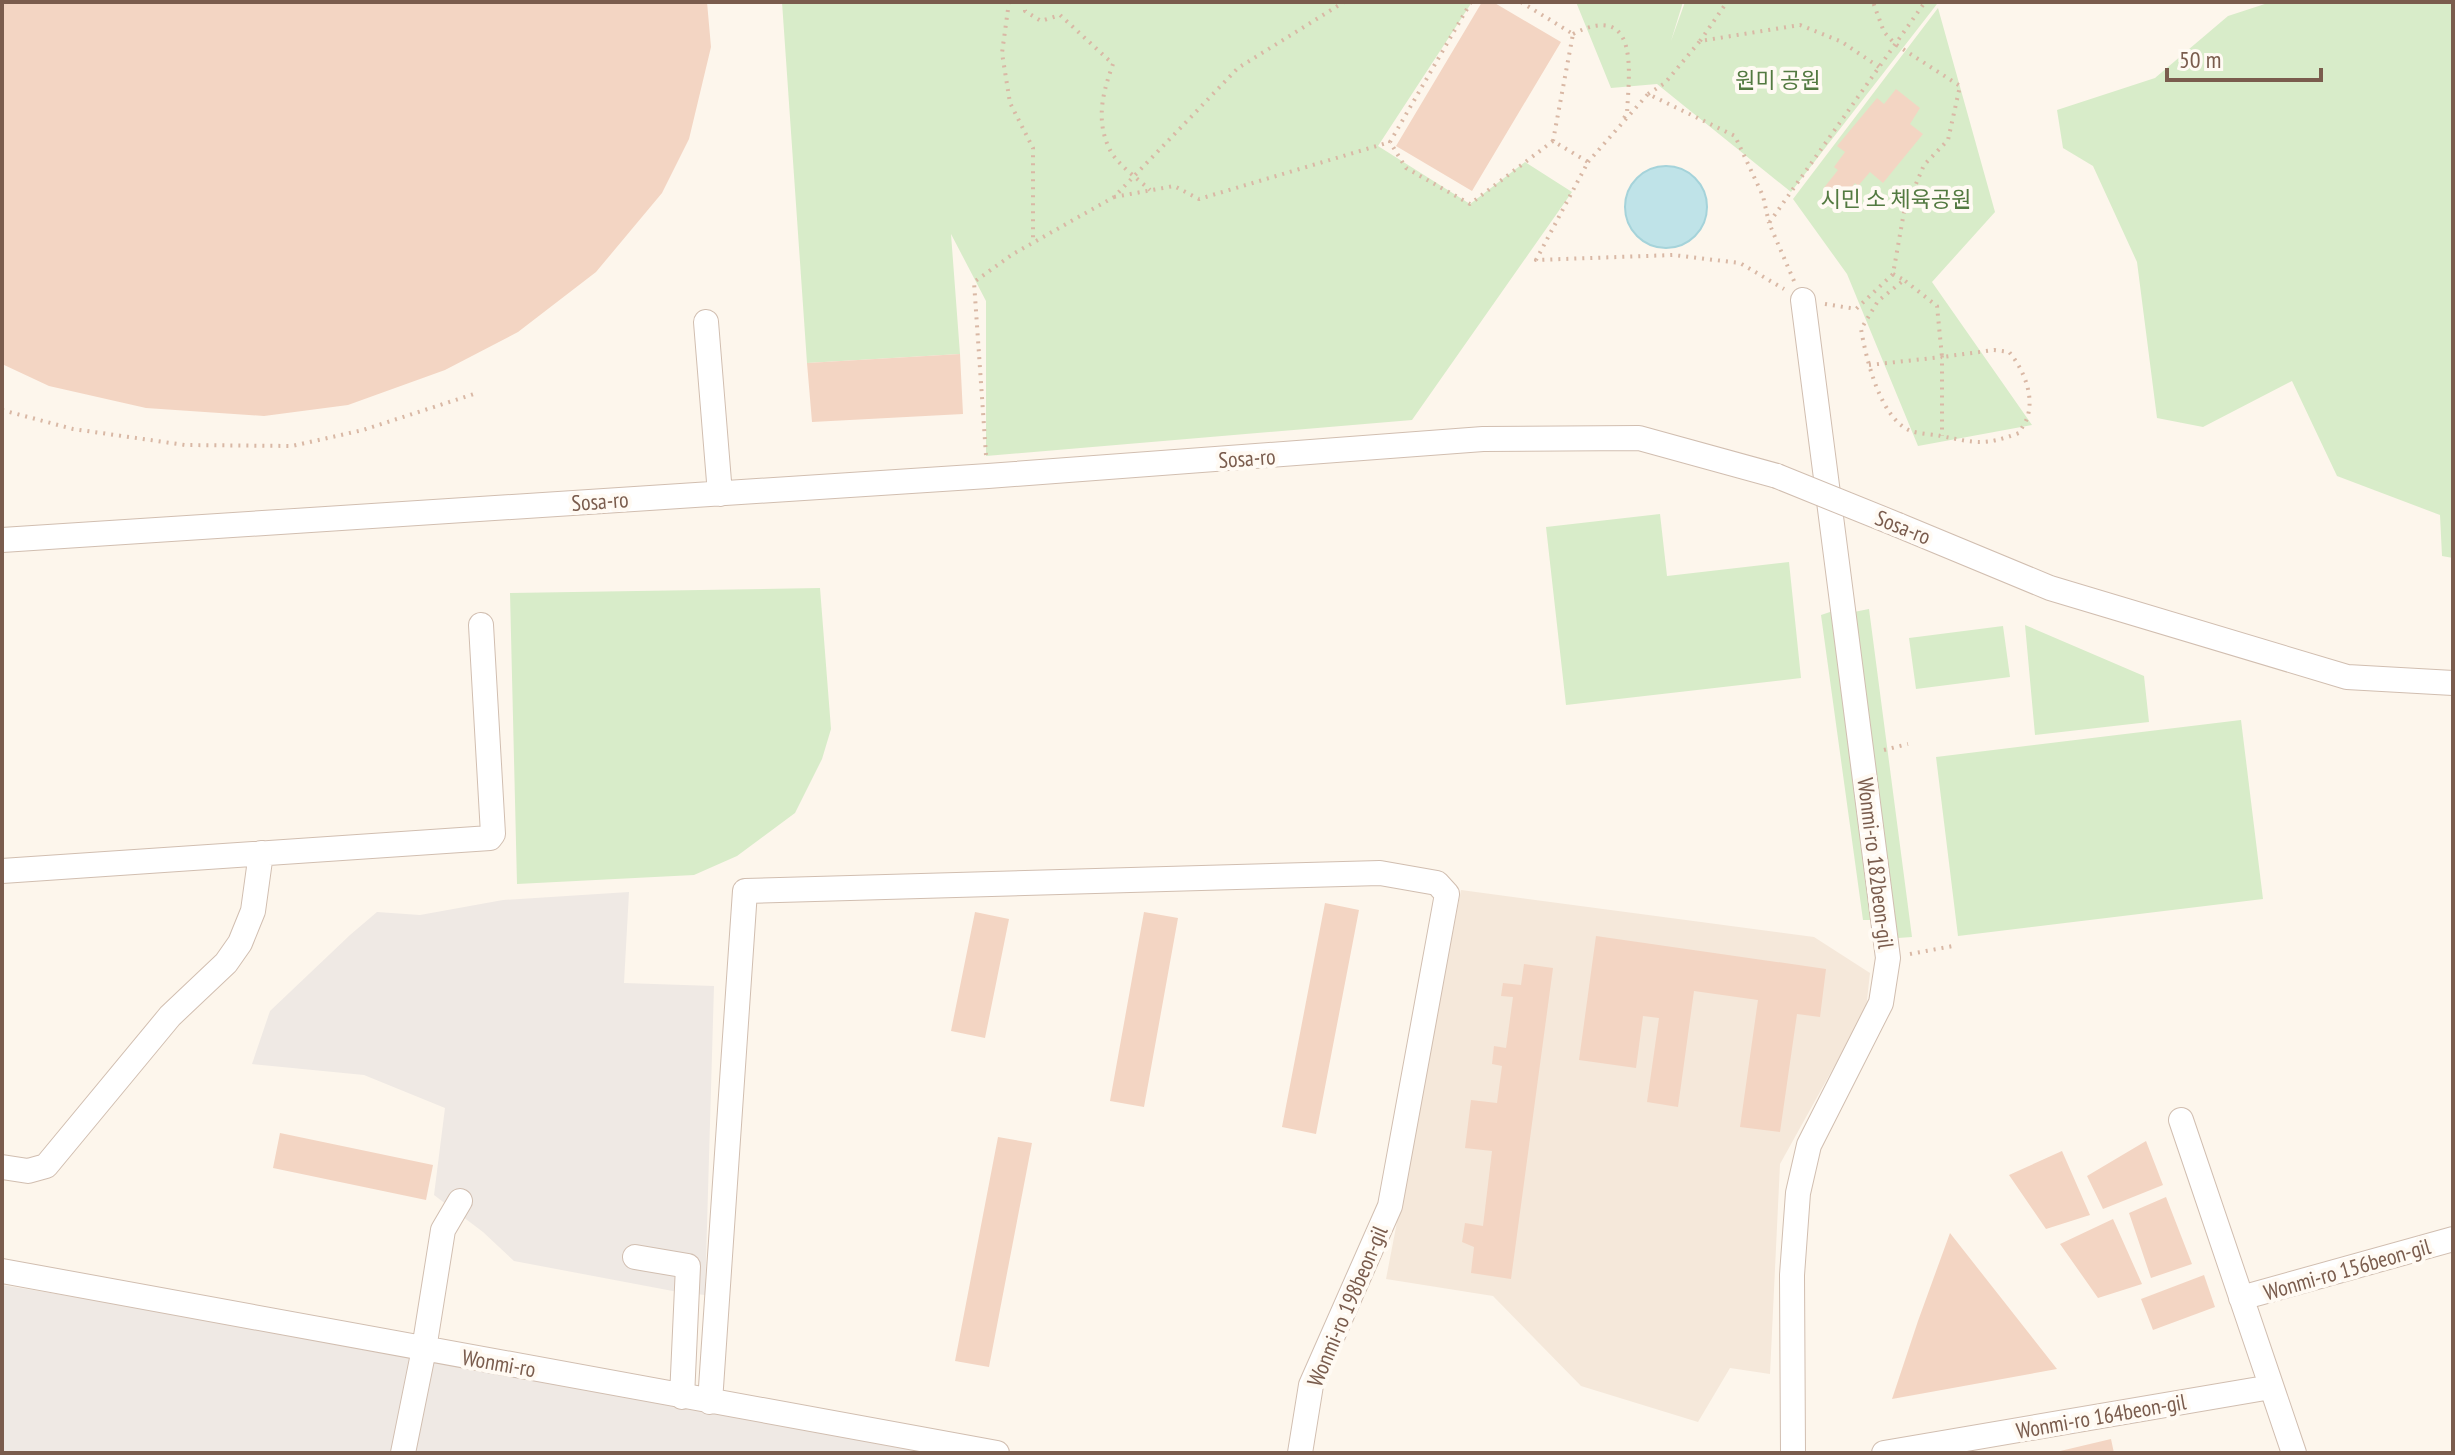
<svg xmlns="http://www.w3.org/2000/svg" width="2455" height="1455" font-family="'PT Sans Narrow','Noto Sans KR',sans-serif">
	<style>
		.residential { fill: #f5e8da }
		.industrial { fill: #efe9e4 }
		.green { fill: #d8ecc9 }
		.water { fill: #bfe3e8; stroke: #a5d3da; stroke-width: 2 }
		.building { fill: #f3d5c3 }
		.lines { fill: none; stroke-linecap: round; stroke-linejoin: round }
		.minor-casing { stroke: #d1beb0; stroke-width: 26 }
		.path { stroke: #d9b8a5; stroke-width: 4; stroke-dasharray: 2 6; stroke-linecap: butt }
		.minor { stroke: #fff; stroke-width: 24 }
		.minor-bridge-casing { stroke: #d1beb0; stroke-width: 26; stroke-linecap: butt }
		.minor-bridge { stroke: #fff; stroke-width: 24 }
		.labels { text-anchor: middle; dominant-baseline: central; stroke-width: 8; stroke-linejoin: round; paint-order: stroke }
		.park-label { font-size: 22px; fill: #537a41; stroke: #fffaf3 }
		.street-label { font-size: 22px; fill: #7a5c4d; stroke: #fffaf3 }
	</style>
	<rect width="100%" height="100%" fill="#fdf6ec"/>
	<path class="residential" d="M1461,890L1814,937L1870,973L1866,1009L1780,1164L1770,1374L1730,1368L1698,1422L1581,1386L1493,1296L1386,1279Z"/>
	<path class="industrial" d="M629,892L624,983L714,986L705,1295L678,1292L514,1261L483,1232L434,1195L445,1108L364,1075L252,1064L270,1011L350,935L377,912L420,915L503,900Z
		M2,1285L209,1319L931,1453H2Z"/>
	<path class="green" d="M782,2H1472L1378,146L1470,204L1525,162L1572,192L1412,420L986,456V301L951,234L960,354L807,363Z
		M1576,2H1683L1671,41L1685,2H1935L1937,4L1791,192L1657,84L1611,88Z
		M2271,2H2453V558L2442,556L2440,515L2337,476L2292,381L2203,427L2157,418L2137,262L2093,166L2063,148L2057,110L2155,78L2228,16Z
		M1938,8L1995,212L1932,282L2032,425L1918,446L1847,274L1793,199Z
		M1660,514L1667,576L1789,562L1801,678L1566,705L1546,527Z
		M820,588L831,729L822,759L795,813L737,856L694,875L517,884L510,593Z
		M1869,609L1912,937L1898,938L1854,612Z
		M1833,611L1875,920H1863L1821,615Z
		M2025,625L2144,676L2149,722L2035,735Z
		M2003,626L2010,677L1916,689L1909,638Z
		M2241,720L2263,899L1958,936L1936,757Z"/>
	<path class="water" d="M1625 207a41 41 0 1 1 82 0a41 41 0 1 1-82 0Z"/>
	<path class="building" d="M2,2H707L711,47L689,139L662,193L596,272L518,332L445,370L348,405L264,416L146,408L49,386L2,364Z
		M1482,2H1493L1561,42L1472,191L1396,146Z
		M1896,89L1920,108L1910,124L1923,134L1883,183L1870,172L1858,186L1855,183L1840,203L1823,189L1838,170L1834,167L1845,152L1837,146L1877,98L1884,104Z
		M960,354L963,414L812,422L807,363Z
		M1325,903L1359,910L1316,1134L1282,1127Z
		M975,912L1009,919L985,1038L951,1031Z
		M1144,912L1178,918L1144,1107L1110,1101Z
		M1596,936L1826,969L1820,1017L1797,1014L1780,1132L1740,1127L1758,1000L1694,991L1678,1107L1647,1102L1659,1018L1643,1016L1636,1068L1579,1060Z
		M1524,964L1553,968L1511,1279L1471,1273L1474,1247L1462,1242L1465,1223L1483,1226L1492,1151L1465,1148L1471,1100L1497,1103L1502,1066L1492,1064L1494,1046L1506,1048L1513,997L1501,996L1503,983L1521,985Z
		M280,1133L433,1165L426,1200L273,1168Z
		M998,1137L1032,1143L989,1367L955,1361Z
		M2146,1141L2163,1185L2103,1209L2087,1176Z
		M2062,1151L2090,1215L2046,1229L2009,1175Z
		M2166,1197L2192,1264L2151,1278L2129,1213Z
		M2113,1219L2142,1284L2098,1298L2060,1244Z
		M1950,1233L2057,1369L1892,1399L1918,1321Z
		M2204,1275L2215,1307L2153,1330L2141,1299Z
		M2111,1439L2114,1453H2056V1452Z"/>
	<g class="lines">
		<g class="minor-casing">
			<path id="minor" d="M706,322L720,494
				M1898,525L2050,588L2347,677L2453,683
				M2,540L988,476L1483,439L1639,438L1777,476
				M2,871L490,838L493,834L481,625
				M2181,1120L2294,1453
				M2,1167L28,1171L46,1166L170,1016L226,963L240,943L253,911L261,853
				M635,1257L688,1266L682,1397
				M2,1271L997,1453
				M2241,1298L2453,1239
				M710,1402L745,891L1380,873L1437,883L1447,894L1390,1206L1311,1385L1300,1453
				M403,1453L424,1349L443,1230L460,1201
				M1793,1453L1792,1275L1798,1193L1809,1145L1881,1003L1888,958L1803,300
				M1884,1453L2271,1387"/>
		</g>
		<path class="path" d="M1009,2L1002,53L1010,103L1033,148V241
			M1025,2V11L1041,21L1060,15L1113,64C1103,92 1095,120 1110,150C1117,164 1138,179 1150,190
			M1471,2L1390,142L1406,168L1470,204L1553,141L1588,162L1536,260L1673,255L1740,263L1784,289
			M1521,2L1573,34L1553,141
			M1573,34C1640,0 1629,73 1627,113L1624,118
			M1700,41L1727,2
			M1648,94L1665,83L1700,41L1800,25L1842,42L1879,67
			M1588,162L1648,94L1735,136L1763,196L1769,223
			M1114,197L1174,186L1199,199L1390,142
			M1893,274L1904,280L1878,301L1861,329C1866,358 1880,419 1911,431C1920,434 1932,434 1941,436C1976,443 1984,446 2019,433C2022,427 2027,421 2028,415C2034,393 2022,367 2009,352L1994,350L1942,357L1937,306L1904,280
			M1794,281L1769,223L1925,2
			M1825,304L1856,309L1893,274L1904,212L1924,165L1948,140L1960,86L1895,44L1884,32L1873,2
			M1869,365L1942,357V436
			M2,410L73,429L185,445L292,446L363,430L474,394
			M986,455L974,282L1013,254L1114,197L1238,68L1344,2
			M1884,750L1908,744
			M1910,954L1953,946"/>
		<use href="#minor" class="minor"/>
		<g class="minor-bridge-casing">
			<path id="minor-bridge" d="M1777,476L1898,525"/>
		</g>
		<use href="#minor-bridge" class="minor-bridge"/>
	</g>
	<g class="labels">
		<g class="park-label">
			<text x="1778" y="80">원미 공원</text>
			<text x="1896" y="199">시민 소 체육공원</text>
		</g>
		<g class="street-label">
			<text transform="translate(1247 458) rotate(-4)">Sosa-ro</text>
			<text transform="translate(600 501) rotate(-4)">Sosa-ro</text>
			<text transform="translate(1903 527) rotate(22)">Sosa-ro</text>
			<text transform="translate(1876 863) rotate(83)">Wonmi-ro 182beon-gil</text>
			<text transform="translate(2347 1269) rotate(-16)">Wonmi-ro 156beon-gil</text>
			<text transform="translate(1347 1306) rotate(-67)">Wonmi-ro 198beon-gil</text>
			<text transform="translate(499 1363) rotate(10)">Wonmi-ro</text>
			<text transform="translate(2101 1416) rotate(-10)">Wonmi-ro 164beon-gil</text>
		</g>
	</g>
	<rect width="2455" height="1455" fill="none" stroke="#7a5c4d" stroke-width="8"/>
	<path d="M2167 68v12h154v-12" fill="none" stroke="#7a5c4d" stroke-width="4"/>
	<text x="2179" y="68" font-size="24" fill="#7a5c4d" stroke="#fffaf3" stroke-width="6" paint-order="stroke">50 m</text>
</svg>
